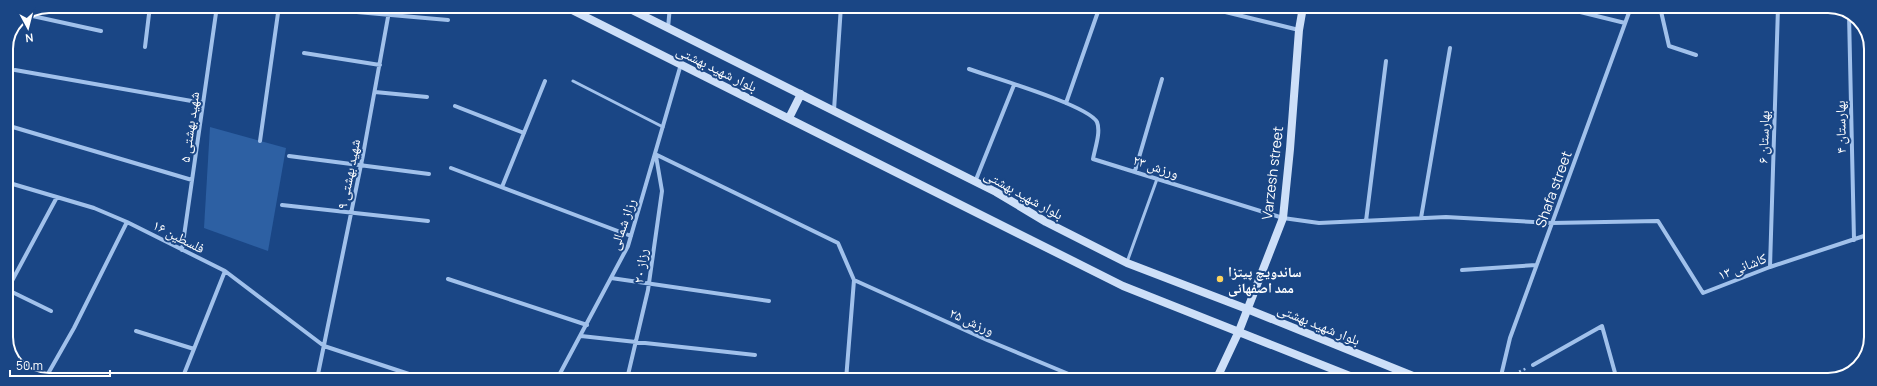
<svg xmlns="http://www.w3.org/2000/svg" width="1877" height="386" font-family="Manrope,'Noto Naskh Arabic',sans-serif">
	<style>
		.green { fill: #2d60a3 }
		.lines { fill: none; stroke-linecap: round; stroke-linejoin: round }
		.path { stroke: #a1c1eb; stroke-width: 2.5; stroke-dasharray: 2 3; stroke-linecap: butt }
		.lane { stroke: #a1c1eb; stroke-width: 3 }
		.street { stroke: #a1c1eb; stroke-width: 4 }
		.secondary { stroke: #cddff8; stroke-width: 8 }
		.poi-dot { fill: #fdd35d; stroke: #1a4685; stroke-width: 1.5 }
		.labels { text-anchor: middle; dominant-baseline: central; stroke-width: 4; stroke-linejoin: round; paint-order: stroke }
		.street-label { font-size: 14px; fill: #fff; stroke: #1a4685 }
		.poi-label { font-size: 14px; font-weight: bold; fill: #fff; stroke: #1a4685; text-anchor: start }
		.rim { fill: none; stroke: #fff; stroke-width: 2 }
	</style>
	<rect width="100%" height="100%" fill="#1a4685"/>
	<path class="green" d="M210,127L286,148L268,251L204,228Z"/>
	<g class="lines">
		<path class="path" d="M1510,376L1527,368"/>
		<path class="lane" d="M573,81L663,127
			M1127,262L1157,179"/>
		<path class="street" d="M1083,6L1098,12
			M1205,7L1299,30
			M1560,7L1625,23
			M1660,7L1669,46L1696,55
			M334,10L448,20
			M1849,14L1854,240
			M28,15L101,31
			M668,28L670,6
			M145,47L150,6
			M304,53L380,65
			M969,69C991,77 1088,105 1097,122C1101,132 1095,148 1093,159L1283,218L1319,223L1446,217L1552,223L1658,221L1703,293L1770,267L1870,234
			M15,70L203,103
			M375,92L427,97
			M1066,103L1100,6
			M455,106L524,133
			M834,110L841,6
			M6,125L192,180
			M260,141L279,6
			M655,154L838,243L854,280L846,380
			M289,156L429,174
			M451,168L631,236
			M1135,171L1162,79
			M6,182L94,208L127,222L225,271L324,346L424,379
			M975,182L1014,85
			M502,187L545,81
			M282,205L428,221
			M1421,218L1450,48
			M1366,221L1386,61
			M182,250L217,6
			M1770,267L1778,7
			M1462,270L1536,265
			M611,278L769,301
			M448,279L587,325
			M854,280L987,340L1083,380
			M8,290L51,311
			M6,292L57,197
			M136,331L194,349
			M581,336L755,355
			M1533,365L1602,326L1617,380
			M45,379L74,328L127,222
			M182,379L225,271
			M239,379H241
			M317,379L363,155L390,6
			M557,379L628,246L681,64
			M627,379L648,290L662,191L656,156
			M1500,380L1510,338L1631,7"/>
		<path class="secondary" d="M564,6L1123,286L1360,380
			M624,6L996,192L1046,222L1127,263L1247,309L1423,380
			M789,118L801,94
			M1216,380L1239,331L1283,218L1290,149L1299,30L1303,7"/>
	</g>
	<circle class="poi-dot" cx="1220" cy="279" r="4"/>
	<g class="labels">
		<g class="street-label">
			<text transform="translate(717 68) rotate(26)">بلوار شهید بهشتی</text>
			<text transform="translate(189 127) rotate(-82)">شهید بهشتی ۵</text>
			<text transform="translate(1840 127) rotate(-91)">بهارستان ۴</text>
			<text transform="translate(1763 137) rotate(-88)">بهارستان ۶</text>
			<text transform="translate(1156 166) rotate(18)">ورزش ۲۳</text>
			<text transform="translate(1272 173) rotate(-83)">Varzesh street</text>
			<text transform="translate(348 174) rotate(-79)">شهید بهشتی ۹</text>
			<text transform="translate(1553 189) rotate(-70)">Shafa street</text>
			<text transform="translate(1024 194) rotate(29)">بلوار شهید بهشتی</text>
			<text transform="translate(622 224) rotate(-71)">رزاز شمالی</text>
			<text transform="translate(179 236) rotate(27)">فلسطین ۱۶</text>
			<text transform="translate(640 266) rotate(-82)">رزاز ۲۰</text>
			<text transform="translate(1742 266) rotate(-21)">کاشانی ۱۳</text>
			<text transform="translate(972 321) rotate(24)">ورزش ۲۵</text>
			<text transform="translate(1319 324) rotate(22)">بلوار شهید بهشتی</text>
		</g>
		<g class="poi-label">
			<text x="1228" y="271">ساندویچ پیتزا<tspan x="1228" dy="16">ممد اصفهانی</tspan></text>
		</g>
	</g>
	<path d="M0 0H1877V386H0ZM49 13H1828A36 36 0 0 1 1864 49V337A36 36 0 0 1 1828 373H49A36 36 0 0 1 13 337V49A36 36 0 0 1 49 13Z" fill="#1a4685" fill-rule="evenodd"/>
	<path class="rim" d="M49 13H1828A36 36 0 0 1 1864 49V337A36 36 0 0 1 1828 373H49A36 36 0 0 1 13 337V49A36 36 0 0 1 49 13Z"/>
	<g transform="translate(28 28) rotate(173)" stroke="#1a4685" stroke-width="3" paint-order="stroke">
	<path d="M0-3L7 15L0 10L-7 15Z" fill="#ffffff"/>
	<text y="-6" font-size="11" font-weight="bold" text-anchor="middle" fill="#ffffff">N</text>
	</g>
	<path d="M10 370v6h100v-6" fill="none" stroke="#ffffff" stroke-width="2"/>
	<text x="16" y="370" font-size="12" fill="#ffffff" stroke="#1a4685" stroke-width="3" paint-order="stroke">50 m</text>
</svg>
